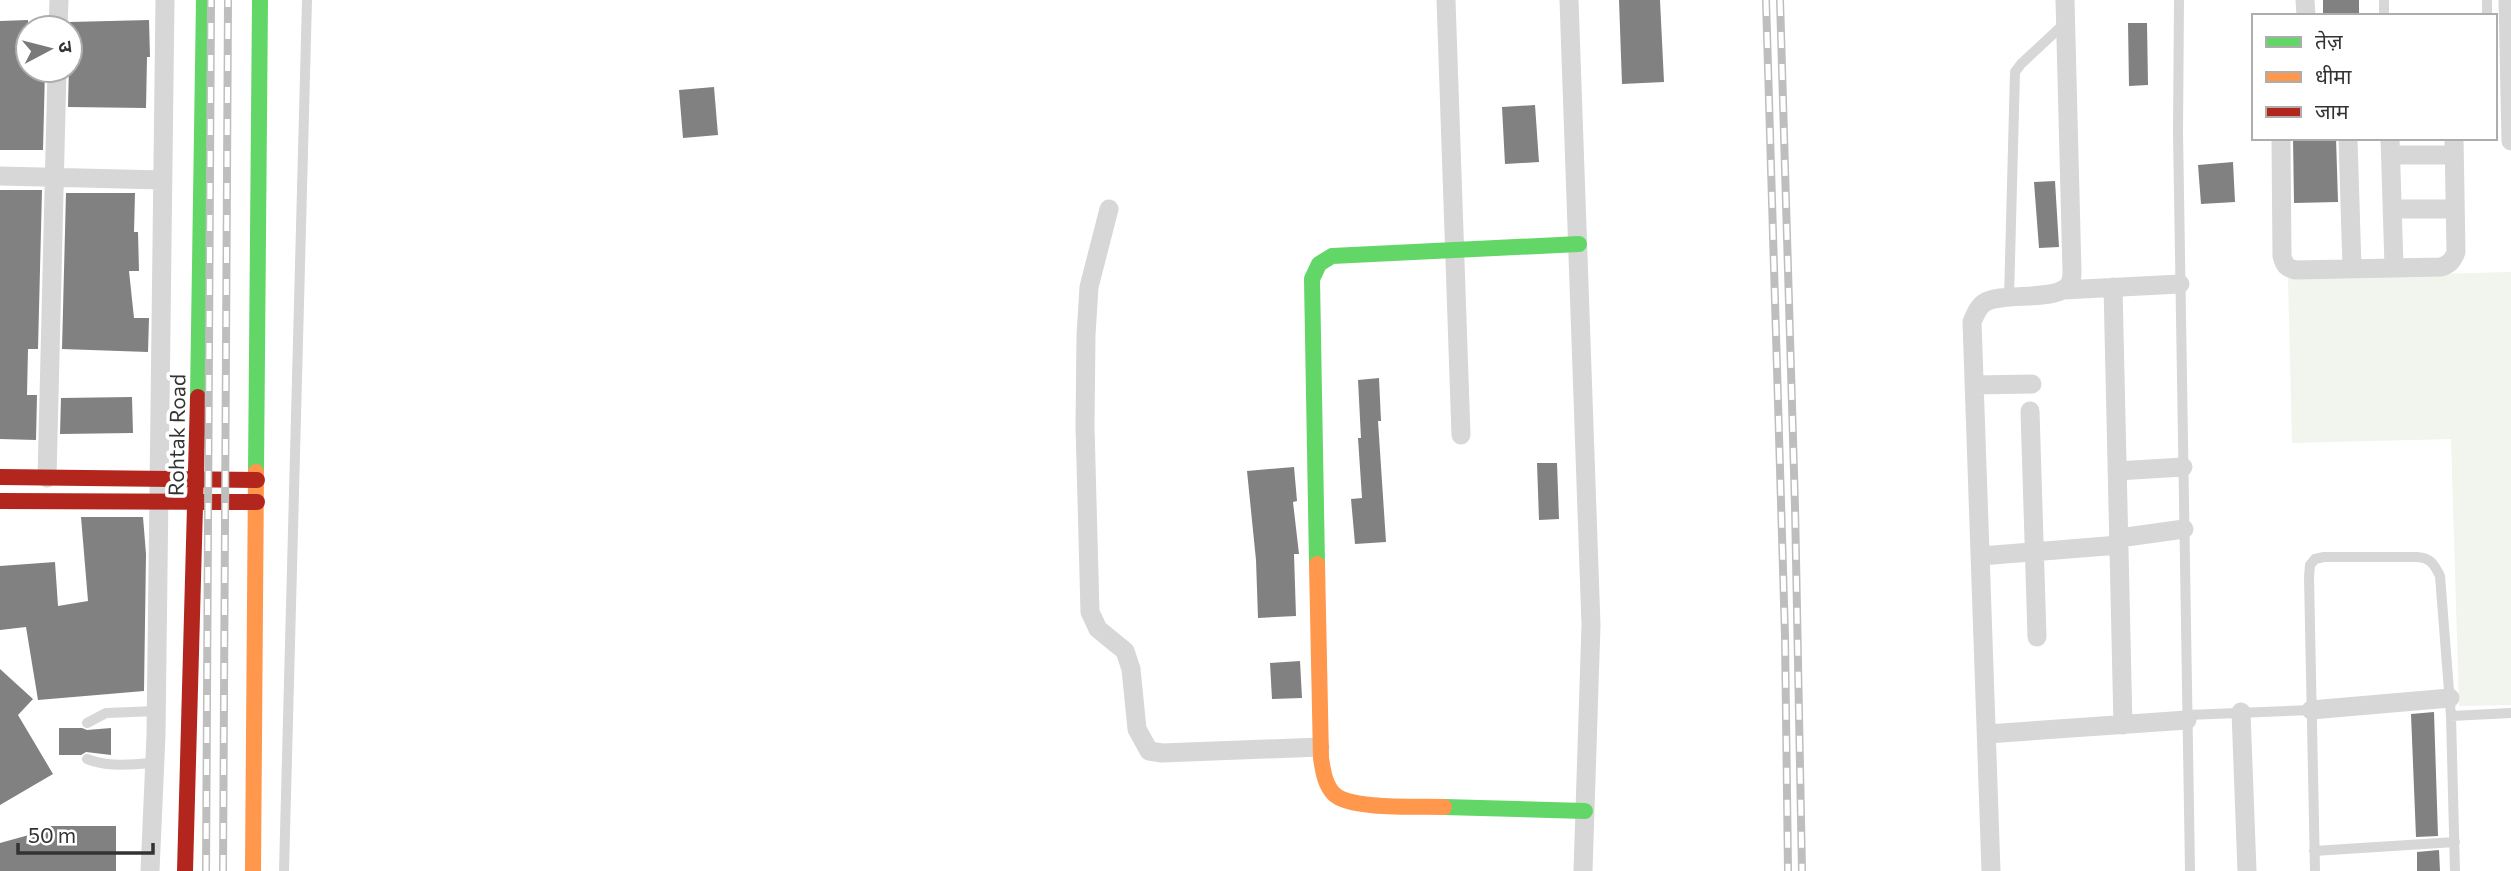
<svg xmlns="http://www.w3.org/2000/svg" width="2511" height="871" font-family="Commissioner,'Noto Sans Devanagari',sans-serif">
	<style>
		.green { fill: #f1f5ed }
		.building { fill: #818181 }
		.lines { fill: none; stroke-linecap: round; stroke-linejoin: round }
		.lane { stroke: #d7d7d7; stroke-width: 10 }
		.street { stroke: #d7d7d7; stroke-width: 19 }
		.fast { stroke: #63d668; stroke-width: 16 }
		.slow { stroke: #ff974d; stroke-width: 16 }
		.jam { stroke: #b3261e; stroke-width: 16 }
		.rail-casing { stroke: #bebebe; stroke-width: 8 }
		.rail { stroke: #fff; stroke-width: 5; stroke-dasharray: 16; stroke-linecap: butt }
		.labels { text-anchor: middle; dominant-baseline: central; stroke-width: 7; stroke-linejoin: round; paint-order: stroke }
		.street-label { font-size: 21px; fill: #333; stroke: #fff }
	</style>
	<rect width="100%" height="100%" fill="#fff"/>
	<path class="green" d="M2511,272V705L2459,706L2451,439L2292,443L2288,278Z"/>
	<path class="building" d="M1619,0H1660L1664,82L1622,84Z
		M2323,0H2359V16H2323Z
		M28,20V70H45L43,150H0V21Z
		M149,20L150,57H147L146,108L68,107L70,22Z
		M2128,23H2147L2148,85L2129,86Z
		M714,87L718,135L683,138L679,90Z
		M1535,105L1539,162L1505,164L1502,107Z
		M2293,138H2336L2338,202L2294,203Z
		M2233,162L2235,202L2201,204L2198,165Z
		M2055,181L2059,247L2039,248L2034,182Z
		M0,190H42L38,349H28L27,395H37L36,440L0,439Z
		M66,193H135L134,232H138L139,271H129L134,318H149L148,352L62,349Z
		M1379,378L1381,421H1378L1386,542L1355,544L1351,499L1362,498L1358,438H1361L1358,380Z
		M132,397L133,433L60,434L61,398Z
		M1537,463H1557L1559,519L1539,520Z
		M1294,467L1297,501L1293,502L1299,554H1294L1296,616L1258,618L1256,560L1247,471Z
		M81,517H143L146,554L144,691L38,700L26,627L0,630V566L55,562L58,606L88,601Z
		M1300,661L1302,698L1272,699L1270,663Z
		M0,669L33,699L18,715L53,774L0,805Z
		M2434,712L2438,836L2416,837L2411,714Z
		M59,728H82L87,730L111,728V755L86,752L81,755H59Z
		M47,826H116V871H0V843L47,830Z
		M2439,850L2440,871H2417V852Z"/>
	<g class="lines">
		<path class="lane" d="M2179,0L2178,132L2190,871
			M2384,0V16
			M2487,0V16
			M2009,298L2015,72L2021,64L2066,22
			M2187,715L2311,710
			M2451,716L2511,713
			M87,723L106,713L157,711
			M87,759C110,768 131,764 155,763
			M2314,851L2455,842
			M284,871L307,0
			M2315,871L2309,577L2310,565L2315,559L2324,557H2417C2431,558 2434,564 2440,576L2451,716L2455,871"/>
		<path class="street" d="M1446,0L1461,435
			M1569,0L1591,625L1583,871
			M2305,0L2306,16
			M2508,0L2511,141
			M58,28L59,0
			M2281,138L2282,256C2284,265 2287,268 2295,270L2441,267C2450,264 2453,260 2456,252L2454,138
			M2348,138L2352,268
			M2390,138L2394,266
			M2391,155H2454
			M0,176L163,180
			M1109,209L1089,287L1086,335L1085,426L1090,612L1098,629L1125,651L1131,669L1137,729L1149,751L1162,753L1320,747
			M2392,209H2455
			M2113,287L2123,725
			M2063,290L2180,284
			M1974,385L2032,384
			M2030,411L2037,637
			M2117,471L2183,467
			M47,478L57,70
			M2119,538L2184,529
			M1981,556L2119,545
			M2311,710L2450,698
			M2241,712L2247,871
			M1987,734L2187,720
			M150,871L156,735L165,0
			M1991,871L1972,322C1975,315 1978,307 1984,303C2002,291 2060,303 2070,283C2072,279 2072,275 2072,272L2065,0"/>
		<path class="fast" d="M198,397L204,0
			M256,472L260,0
			M1317,564L1312,279L1319,264L1332,256L1579,244
			M1444,807L1585,811"/>
		<path class="slow" d="M1317,564L1321,758C1323,771 1325,785 1334,794C1350,810 1420,806 1444,807
			M253,871L256,472"/>
		<path class="jam" d="M0,477L257,480
			M0,501L257,502
			M185,871L198,397"/>
		<g class="rail-casing">
			<path id="rail" d="M1766,0L1785,636L1788,871
				M1780,0L1795,506L1802,871
				M206,871L211,0
				M223,871L228,0"/>
		</g>
		<use href="#rail" class="rail"/>
	</g>
	<g class="labels">
		<g class="street-label">
			<text transform="translate(176 435) rotate(-89)">Rohtak Road</text>
		</g>
	</g>
	<rect x="2252" y="14" width="245" height="126" fill="#ffffff" stroke="#adadad" stroke-width="2"/>
	<rect x="2266" y="37" width="35" height="10" fill="#63d668" stroke="#adadad" stroke-width="2"/>
	<text x="2315" y="49" font-size="21" fill="#333333">तेज़</text>
	<rect x="2266" y="72" width="35" height="10" fill="#ff974d" stroke="#adadad" stroke-width="2"/>
	<text x="2315" y="84" font-size="21" fill="#333333">धीमा</text>
	<rect x="2266" y="107" width="35" height="10" fill="#b3261e" stroke="#adadad" stroke-width="2"/>
	<text x="2315" y="119" font-size="21" fill="#333333">जाम</text>
	<g transform="translate(49 49) rotate(83)"><circle r="33" fill="#ffffff" stroke="#adadad" stroke-width="2"/>
	<path d="M0-5L12 26L0 18L-12 26Z" fill="#7a7a7a"/>
	<text y="-10" font-size="19" font-weight="bold" text-anchor="middle" fill="#333333">उ</text>
	</g>
	<path d="M18 843v10h135v-10" fill="none" stroke="#333333" stroke-width="3.5"/>
	<text x="28" y="843" font-size="21" fill="#333333" stroke="#ffffff" stroke-width="5" paint-order="stroke">50 m</text>
</svg>
